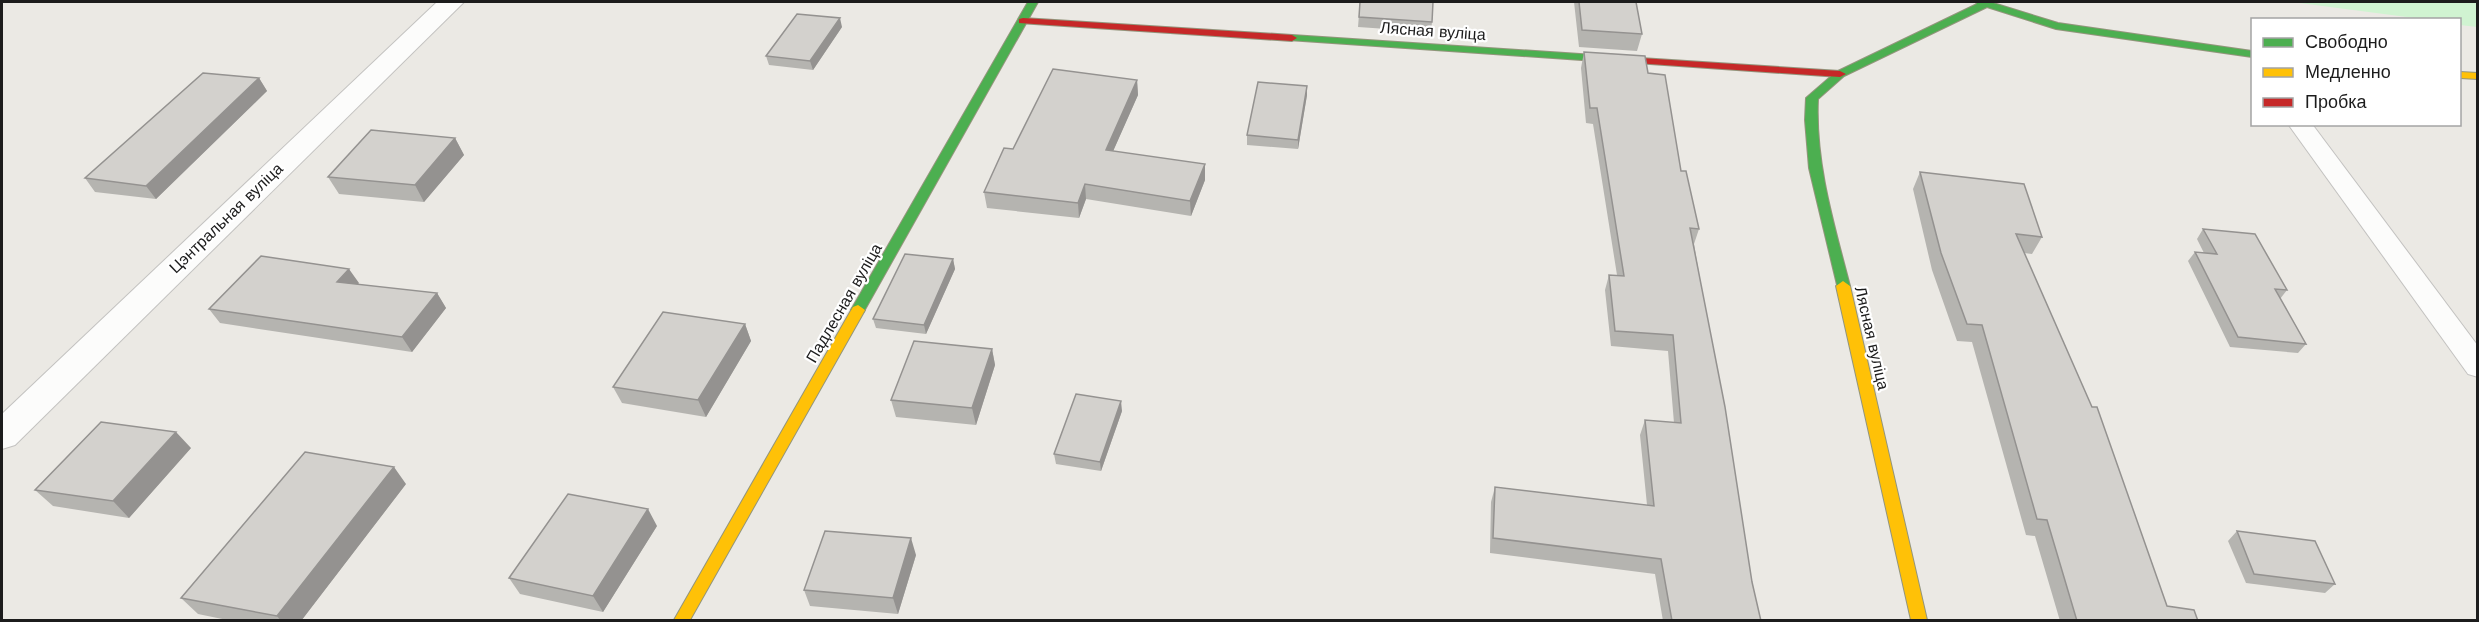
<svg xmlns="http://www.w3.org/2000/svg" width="2479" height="622" font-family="'Work Sans',sans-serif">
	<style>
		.park { fill: #d0f3d1 }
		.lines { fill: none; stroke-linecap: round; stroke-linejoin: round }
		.lane-casing { stroke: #c3c2c0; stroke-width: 2 }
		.street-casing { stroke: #c3c2c0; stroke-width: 2 }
		.fast-casing { stroke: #93957c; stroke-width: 2 }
		.slow-casing { stroke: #93957c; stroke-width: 2 }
		.jam-casing { stroke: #93957c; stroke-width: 2 }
		.lane { fill: #fcfcfb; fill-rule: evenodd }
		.street { fill: #fcfcfb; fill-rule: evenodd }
		.fast { fill: #4caf50; fill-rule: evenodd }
		.slow { fill: #ffc107; fill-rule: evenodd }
		.jam { fill: #c62828; fill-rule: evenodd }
		.wall { fill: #b5b4b0 }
		.shaded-wall { fill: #949290 }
		.building { fill: #d3d1cd; stroke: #949290; stroke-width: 1.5 }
		.labels { text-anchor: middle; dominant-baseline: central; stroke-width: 4.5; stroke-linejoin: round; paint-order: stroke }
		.street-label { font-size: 16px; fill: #1c1c1c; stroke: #fff }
	</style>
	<rect width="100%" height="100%" fill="#ebe9e4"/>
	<path class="park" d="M2292,2H2477V27L2460,25V20L2422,19Z"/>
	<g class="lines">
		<g class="lane-casing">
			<path id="lane" d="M2288,124H2312L2478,346V377L2468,374Z"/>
		</g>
		<g class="street-casing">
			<path id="street" d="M437,2H464L15,445L2,449V414Z"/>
		</g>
		<g class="fast-casing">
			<path id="fast" d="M1028,2H1038L863,313H853L851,310Z
				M1976,2H1990L2058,23L2252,51V57L2056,29L1987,7L1844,76L1818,99C1815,163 1834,224 1850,286L1843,291L1838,289L1809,168L1805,120L1806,98L1836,72L1977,4Z
				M1292,35L1625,57L1631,60L1625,63L1288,40L1287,38Z"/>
		</g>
		<g class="slow-casing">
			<path id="slow" d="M2460,72L2478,73V79L2460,78Z
				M1843,281L1850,286L1927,620H1911L1836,286Z
				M858,305L865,310L690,620H674L853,307Z"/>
		</g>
		<g class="jam-casing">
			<path id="jam" d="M1023,18L1292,35L1297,38L1292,41L1019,23V19Z
				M1625,57L1840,71L1846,74L1840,77L1621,62V58Z"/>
		</g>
		<use href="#lane" class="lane"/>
		<use href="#street" class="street"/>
		<use href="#fast" class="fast"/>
		<use href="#slow" class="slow"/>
		<use href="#jam" class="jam"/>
	</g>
	<path class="wall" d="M1360,2L1432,22L1431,32L1358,27Z
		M1574,2H1636L1642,34L1637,51L1579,47Z
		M842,27L813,70L769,65L766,56Z
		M1584,52L1648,73L1681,171L1699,229L1694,244L1752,582L1761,621H1663L1655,574L1490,553L1491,502L1495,487L1647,505L1640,435L1645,420L1674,423L1668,351L1611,346L1605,290L1609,275H1617L1593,124L1586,123L1581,68Z
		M259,78L267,91L156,199L95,192L85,178Z
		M1137,80L1138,95L1113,151L1205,180L1191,216L1086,199L1079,218L987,208L984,192L1013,149Z
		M1307,95L1298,149L1247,145V135Z
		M455,138L464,155L424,202L339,194L328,177Z
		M1920,172L2042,237L2032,254L2024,253L2167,606L2198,621H2060L2035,536L2026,535L1972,342L1957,341L1932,270L1913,189Z
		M2203,229L2287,290L2280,299L2306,344L2298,353L2230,347L2188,261L2195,252L2204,253L2197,239Z
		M953,259L955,269L926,334L876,328L873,319Z
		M359,283L357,285L437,293L446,308L412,352L220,323L209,309Z
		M745,324L751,341L706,417L622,403L613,387Z
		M992,349L995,365L976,425L896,417L891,400Z
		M1122,411L1101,471L1056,464L1054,454Z
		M191,448L129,518L53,506L35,490Z
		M406,484L301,621H232L198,614L181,598Z
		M657,526L603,612L520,594L509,578Z
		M2237,531L2335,584L2325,593L2246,583L2228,541Z
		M916,555L898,614L810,606L804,590Z"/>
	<path class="shaded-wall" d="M840,18L842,27L813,70L810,61Z
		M259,78L267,91L156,199L146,186Z
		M1137,80L1138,95L1107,165L1106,150Z
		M1307,86V95L1298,149V140Z
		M455,138L464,155L424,202L415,185Z
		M1205,164V180L1191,216L1190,201Z
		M1085,184L1086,199L1079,218L1078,203Z
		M953,259L955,269L926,334L924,325Z
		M349,269L359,283L346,297L337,282Z
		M437,293L446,308L412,352L402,337Z
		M745,324L751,341L706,417L698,400Z
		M992,349L995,365L976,425L972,408Z
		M1121,401L1122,411L1101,471L1100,462Z
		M176,432L191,448L129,518L113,501Z
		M394,467L406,484L301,621H281L277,616Z
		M648,509L657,526L603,612L593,596Z
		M911,538L916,555L898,614L893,598Z"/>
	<path class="building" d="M1360,2H1433L1432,22L1359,17Z
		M1579,2H1636L1642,34L1582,30Z
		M797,14L840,18L810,61L766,56Z
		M1584,52L1645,56L1648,73L1665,75L1681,171H1686L1699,229L1690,228L1725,407L1752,582L1761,621H1672L1661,559L1493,538L1495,487L1654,506L1645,420L1681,423L1673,335L1615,331L1609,275L1624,276L1597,108H1590Z
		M1053,69L1137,80L1106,150L1205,164L1190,201L1085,184L1078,203L984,192L1004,148L1013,149Z
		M203,73L259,78L146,186L85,178Z
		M1258,82L1307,86L1298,140L1247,135Z
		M371,130L455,138L415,185L328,177Z
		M1920,172L2024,184L2042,237L2016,234L2092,407H2097L2167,606L2194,610L2198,621H2077L2047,520L2037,519L1982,325L1967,324L1941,253Z
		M2203,229L2255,234L2287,290L2275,289L2306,344L2238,337L2195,252L2217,254Z
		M905,254L953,259L924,325L873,319Z
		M261,256L349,269L337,282L437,293L402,337L209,309Z
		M663,312L745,324L698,400L613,387Z
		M914,341L992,349L972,408L891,400Z
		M1076,394L1121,401L1100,462L1054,454Z
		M101,422L176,432L113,501L35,490Z
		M305,452L394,467L277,616L181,598Z
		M568,494L648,509L593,596L509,578Z
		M825,531L911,538L893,598L804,590Z
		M2237,531L2315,541L2335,584L2254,574Z"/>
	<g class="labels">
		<g class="street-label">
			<text transform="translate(1433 31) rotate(4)">Лясная вуліца</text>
			<text transform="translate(226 218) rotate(-44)">Цэнтральная вуліца</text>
			<text transform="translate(844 303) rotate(-60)">Падлесная вуліца</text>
			<text transform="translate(1872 338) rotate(77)">Лясная вуліца</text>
		</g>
	</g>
	<rect width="2479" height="622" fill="none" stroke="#1c1c1c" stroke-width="6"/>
	<rect x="2251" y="18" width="210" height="108" fill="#ffffff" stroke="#a4a4a4" stroke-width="1.5"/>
	<rect x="2263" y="38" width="30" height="9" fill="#4caf50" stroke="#a4a4a4" stroke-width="1.5"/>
	<text x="2305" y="48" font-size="18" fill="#1c1c1c">Свободно</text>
	<rect x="2263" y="68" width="30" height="9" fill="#ffc107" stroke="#a4a4a4" stroke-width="1.5"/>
	<text x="2305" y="78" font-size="18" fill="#1c1c1c">Медленно</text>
	<rect x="2263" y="98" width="30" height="9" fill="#c62828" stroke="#a4a4a4" stroke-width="1.5"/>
	<text x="2305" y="108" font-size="18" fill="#1c1c1c">Пробка</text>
</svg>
